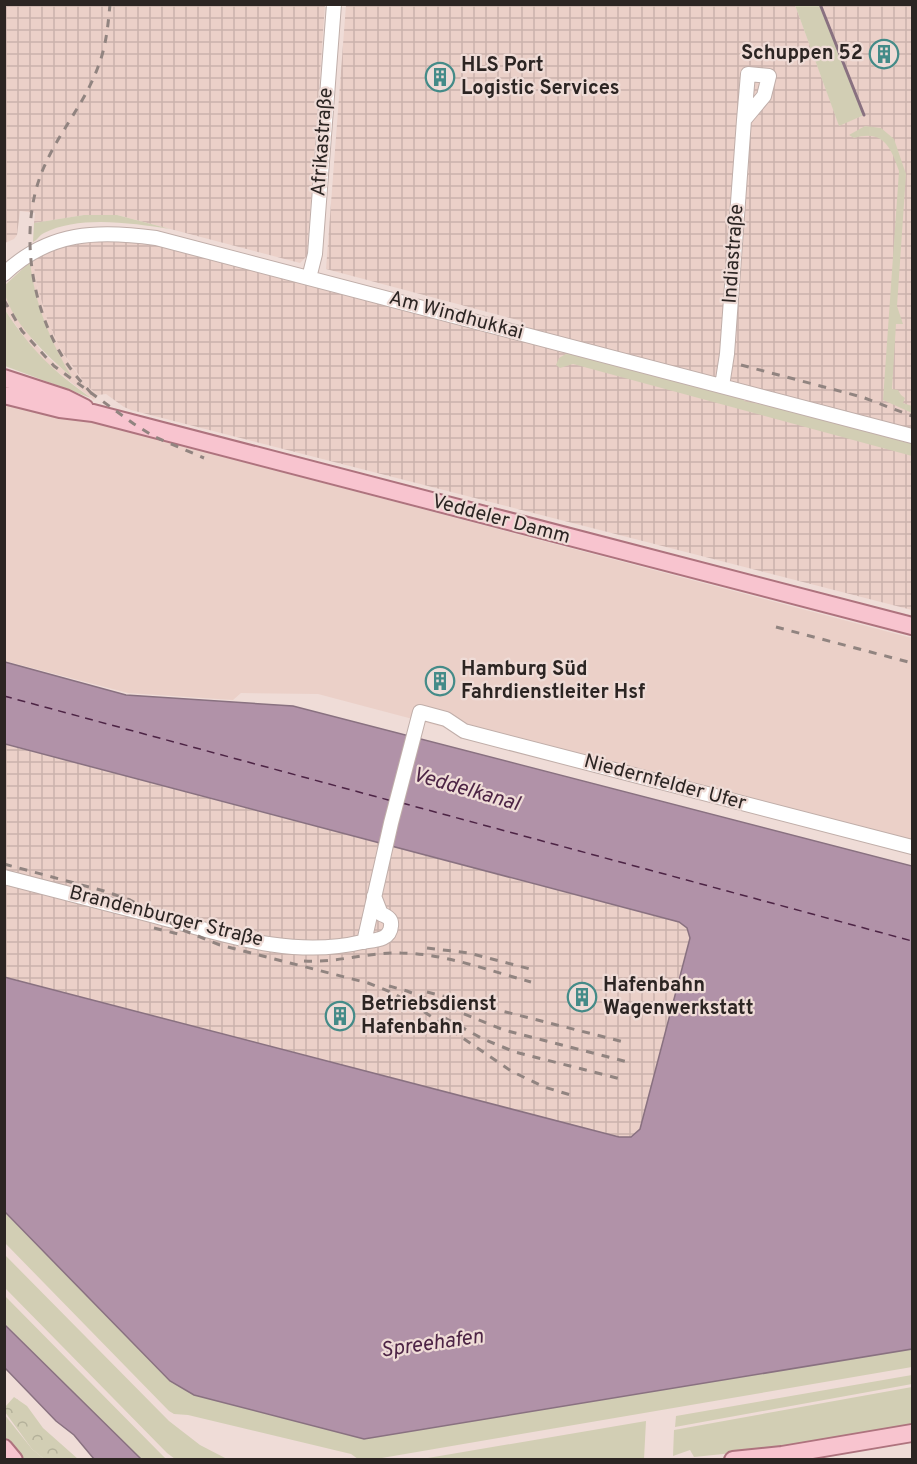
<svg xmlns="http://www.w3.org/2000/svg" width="917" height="1464" font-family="Overpass,sans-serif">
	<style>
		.built { fill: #ebd0c8 }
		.industrial { fill: url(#industrial-grid) }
		.grass { fill: #d2ceb4 }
		.park { fill: url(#park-crowns) }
		.water { fill: #b192a8; stroke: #897180; stroke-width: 1.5 }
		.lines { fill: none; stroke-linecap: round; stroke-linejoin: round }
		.stream { stroke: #897180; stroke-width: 3 }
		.ferry { stroke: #4d2445; stroke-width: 1.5; stroke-dasharray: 8 6; stroke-linecap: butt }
		.minor-casing { stroke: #c0aea9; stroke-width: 16 }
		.major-casing { stroke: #ae737e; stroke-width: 20 }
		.minor { stroke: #fff; stroke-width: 14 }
		.major { stroke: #f8c4cf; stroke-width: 16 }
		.rail { stroke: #918480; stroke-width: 3; stroke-dasharray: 8 8; stroke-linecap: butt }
		.labels { text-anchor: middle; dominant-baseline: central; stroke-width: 4.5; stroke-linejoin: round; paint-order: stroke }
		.poi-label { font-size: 20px; font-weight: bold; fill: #2c2523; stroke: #efdcd7; text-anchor: start }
		.street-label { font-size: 20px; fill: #2c2523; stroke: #efdcd7 }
		.water-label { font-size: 21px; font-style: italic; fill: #4d2445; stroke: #efdcd7 }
	</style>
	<defs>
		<pattern id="industrial-grid" width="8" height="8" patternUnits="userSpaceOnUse" patternTransform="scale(1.5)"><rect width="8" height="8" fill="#ebd0c8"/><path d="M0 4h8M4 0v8" fill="none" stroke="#cab2ac"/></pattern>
		<pattern id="park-crowns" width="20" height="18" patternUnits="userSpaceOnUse" patternTransform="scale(1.5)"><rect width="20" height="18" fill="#d2ceb4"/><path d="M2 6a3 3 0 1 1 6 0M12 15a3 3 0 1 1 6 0" fill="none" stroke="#b4b19a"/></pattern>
	</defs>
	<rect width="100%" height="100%" fill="#efdcd7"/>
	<path class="built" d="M33,260L37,286L48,322L61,350L71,365L86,385L98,395L94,400L42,360L32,348L5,310L4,290L14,312L34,342L46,356L71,376L55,349L40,311L31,275L30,262Z
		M4,399L912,638V851L318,694L241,693L233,700L128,693L5,661Z"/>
	<path class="industrial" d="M5,5H325L307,256L300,263L117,215H84L34,223L35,213L20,211L17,235L14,239L5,243Z
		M346,5H795L839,125L864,115L820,5H912V610L131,410L124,407L106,394L98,395L86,385L61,350L48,322L37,286L33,260L52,251L78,242L115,239L150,243L517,339L521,321L326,269Z
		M4,744L679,922L687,928L690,938L640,1129L631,1137H619L5,977Z"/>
	<path class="grass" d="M795,5H820L864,115L839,126Z
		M865,126L881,128L894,139L906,174L897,306L903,324H896L892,389L898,390L901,395L905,398L903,403L912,406V413L883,400L899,171C891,147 883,129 854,138L849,135Z
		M84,215H117L170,229C132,223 79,215 44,233C39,235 38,240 33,242L34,223Z
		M30,262C35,304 50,341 72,377C49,358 5,317 4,286Z
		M5,310C32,351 52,370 91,398L5,366Z
		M569,352L743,397L744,401L779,408L781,407L912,444V456L573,364L560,368L556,365L559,358Z
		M4,1212L170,1381L194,1395L364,1439L912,1349V1367L376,1459H358L351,1454L188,1415L174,1414L169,1411L5,1243Z
		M4,1254L169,1421L200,1445L227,1459H175L167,1453L5,1288Z
		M4,1295L166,1459H141L5,1324Z
		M912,1375V1384L675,1427L676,1416Z
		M912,1387V1425L772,1449L694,1457L690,1450L673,1456L674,1430Z
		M4,1414L32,1449L44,1459H21L5,1440Z
		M646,1421L644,1459H422Z"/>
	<path class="park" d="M14,1397L27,1406L43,1428L78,1459H44L32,1449L5,1412V1407Z"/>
	<path class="water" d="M5,662L126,695L293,706L912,866V1349L364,1439L194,1395L170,1381L5,1212L4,977L619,1137H631L640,1129L690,938L687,928L679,922L5,744Z
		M4,1324L141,1459H94L74,1435L56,1421L5,1368Z"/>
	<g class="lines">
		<path class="stream" d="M820,4L864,115"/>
		<path class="ferry" d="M4,696L392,801
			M402,803L912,941"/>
		<g class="minor-casing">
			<path id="minor" d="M4,274C49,231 98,230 156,238L912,436
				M309,278L315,254L334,4
				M722,386L727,354L744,120L764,96L769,76L748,74L744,120
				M4,877C55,890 105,903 155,916C223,934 292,959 362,942C373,940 390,941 391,926C392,919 387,916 381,914L374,896
				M364,942L391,823L420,712L446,719L464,731L912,847"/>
		</g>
		<g class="major-casing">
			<path id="major" d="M4,378L65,398L85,408
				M4,395L60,409L93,413L912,626
				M4,1448L14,1460
				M733,1460L782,1455L912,1433"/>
		</g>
		<use href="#minor" class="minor"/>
		<use href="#major" class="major"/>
		<path class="rail" d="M4,300L22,331L54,366L134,424L155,437L204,458
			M741,365L862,397L912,416
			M92,394C82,383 72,372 64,359C30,306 18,225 44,167C59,132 85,103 98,67C106,47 108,26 110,4
			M776,627L912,663
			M4,864L104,891L130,900L183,930L220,945L368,983L393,993L426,1013L511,1071L544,1087L574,1096
			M154,928L182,935
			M427,948L469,953L534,970
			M304,961C337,963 368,952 401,953C443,953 490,971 531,982
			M389,986L407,991L504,1030L628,1062
			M427,992L628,1043
			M445,1018L483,1039L515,1052L621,1079"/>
	</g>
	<defs>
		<g id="building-ring" transform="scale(1.5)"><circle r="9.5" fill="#efdcd7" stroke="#448b88" stroke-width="1.5"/><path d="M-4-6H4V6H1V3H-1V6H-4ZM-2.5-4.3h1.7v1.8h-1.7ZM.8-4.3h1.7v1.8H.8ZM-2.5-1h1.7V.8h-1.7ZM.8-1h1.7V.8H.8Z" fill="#448b88"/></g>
	</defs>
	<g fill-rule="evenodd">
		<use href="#building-ring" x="884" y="54"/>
		<use href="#building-ring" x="440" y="77"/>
		<use href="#building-ring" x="440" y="681"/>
		<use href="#building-ring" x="582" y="997"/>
		<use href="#building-ring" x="340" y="1016"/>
	</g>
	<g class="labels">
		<g class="poi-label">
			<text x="863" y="54" text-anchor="end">Schuppen 52</text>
			<text x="461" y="66">HLS Port<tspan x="461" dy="23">Logistic Services</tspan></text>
			<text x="461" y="670">Hamburg Süd<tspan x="461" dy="23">Fahrdienstleiter Hsf</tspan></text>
			<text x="603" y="986">Hafenbahn<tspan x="603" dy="23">Wagenwerkstatt</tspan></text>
			<text x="361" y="1005">Betriebsdienst<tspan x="361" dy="23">Hafenbahn</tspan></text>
		</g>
		<g class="street-label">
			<text transform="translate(323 142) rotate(-86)">Afrikastraße</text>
			<text transform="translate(734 254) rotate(-86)">Indiastraße</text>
			<text transform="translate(456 316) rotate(15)">Am Windhukkai</text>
			<text transform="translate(501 520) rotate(15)">Veddeler Damm</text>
			<text transform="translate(665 783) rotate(15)">Niedernfelder Ufer</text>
			<text transform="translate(166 917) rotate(14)">Brandenburger Straße</text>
		</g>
		<g class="water-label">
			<text transform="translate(466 790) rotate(16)">Veddelkanal</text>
			<text transform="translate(432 1344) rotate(-8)">Spreehafen</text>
		</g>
	</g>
	<rect width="917" height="1464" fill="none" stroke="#2c2523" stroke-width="12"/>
</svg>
